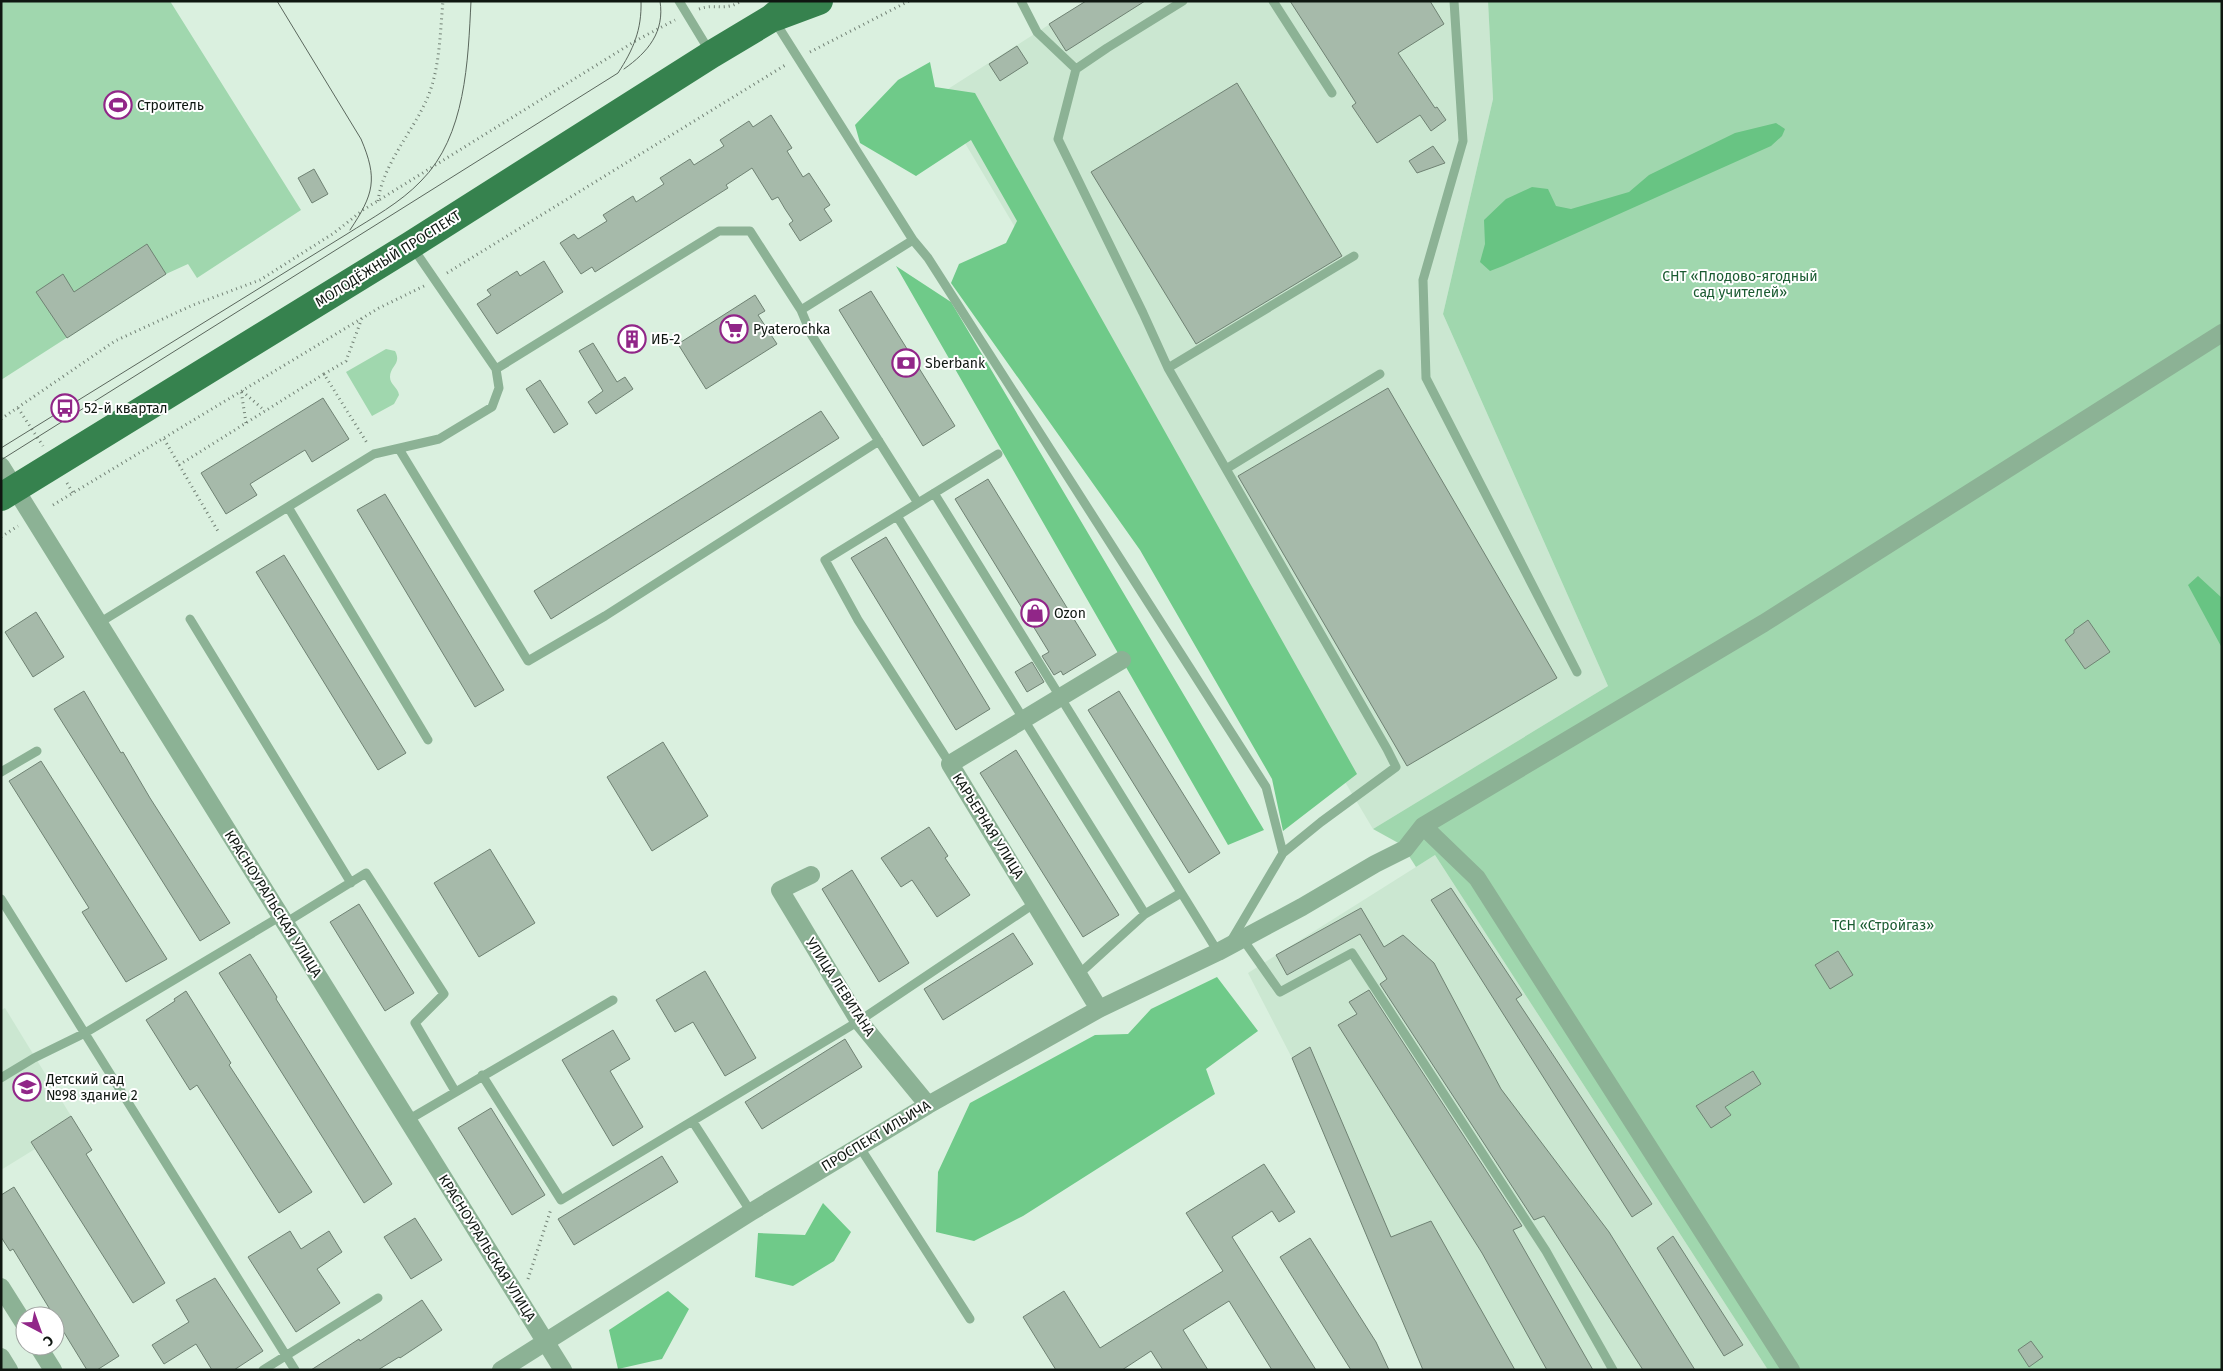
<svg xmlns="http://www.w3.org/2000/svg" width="2223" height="1371" font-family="'Fira Sans',sans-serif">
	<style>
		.built { fill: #cbe7d1 }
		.green { fill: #a0d7ae }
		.forest { fill: #6fca89 }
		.water { fill: #68c483 }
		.building { fill: #a6baaa; stroke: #6f8273 }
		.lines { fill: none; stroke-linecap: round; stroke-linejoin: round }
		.path { stroke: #728175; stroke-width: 3; stroke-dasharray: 1 4; stroke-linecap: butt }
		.service { stroke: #8cb295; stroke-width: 9 }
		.minor { stroke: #8cb295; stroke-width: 18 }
		.primary { stroke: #36824e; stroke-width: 28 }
		.tram { stroke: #5a675d; stroke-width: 1 }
		.labels { text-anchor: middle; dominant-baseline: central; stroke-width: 4; stroke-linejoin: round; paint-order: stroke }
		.poi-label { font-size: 14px; fill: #0f1711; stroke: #fff; text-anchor: start }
		.street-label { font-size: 14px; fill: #0f1711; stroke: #fff }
		.park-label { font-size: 14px; fill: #1a5b31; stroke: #fff }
	</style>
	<rect width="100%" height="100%" fill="#daf0df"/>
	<path class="built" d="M1086,1H1488L1493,99L1443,314L1608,686L1373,829L937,96Z
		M1435,855L1768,1370H1423L1292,1058L1248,973Z
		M5,1008L71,1116L31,1142L35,1149L1,1170V1010Z"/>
	<path class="green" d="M1,1H170L301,210L197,278L188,264L166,274L1,380Z
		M1488,1H2222V1370H1768L1435,855L1416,867L1402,845L1373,829L1608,686L1443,314L1493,99Z
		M386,349L395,351C402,364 390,366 390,377C390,385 398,387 399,395L394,404L372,416L346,372Z"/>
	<path class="forest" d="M930,62L935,87L975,93L1357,774L1283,831L1272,779L1140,550L951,283L959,264L1006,243L1017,221L971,140L916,176L860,143L855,125L898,80Z
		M896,266L951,302L1264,830L1228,845Z
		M1217,977L1258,1031L1206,1069L1215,1094L1023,1216L974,1241L936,1232L938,1172L970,1103L1095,1035L1128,1034L1151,1009Z
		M823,1203L851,1232L834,1261L793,1286L755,1277L758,1233L805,1235Z
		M668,1291L689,1309L662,1359L618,1369L609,1330Z"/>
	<path class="water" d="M1776,123L1785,129L1782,136L1771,146L1503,266L1490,271L1480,262L1485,244L1484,220L1506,199L1532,187L1548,189L1556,206L1571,209L1629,192L1649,175L1735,133Z
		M2198,576L2222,598V648L2188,585Z"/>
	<path class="building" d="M1086,1H1145L1066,51L1049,24Z
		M1290,1H1430L1444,24L1398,53L1435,108L1437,107L1446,120L1431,131L1420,115L1377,143L1352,106L1356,103Z
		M1017,46L1028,63L1000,81L989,64Z
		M1237,83L1342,256L1196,344L1091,172Z
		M771,115L792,148L787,151L803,177L809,173L830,205L824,209L832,221L800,241L789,224L793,221L785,209L778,197L772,200L752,168L726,185L728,188L595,272L592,267L581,274L560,243L574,234L578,239L607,221L603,215L633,196L636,202L664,184L660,178L690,159L694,165L724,146L720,140L749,121L753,127Z
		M1433,146L1445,163L1417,173L1409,161Z
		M314,169L328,194L312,203L298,178Z
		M147,244L166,274L67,338L36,292L63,274L74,292Z
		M544,261L563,292L497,334L477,304L491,295L487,290L517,271L520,276Z
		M871,291L955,426L923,446L839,310Z
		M755,295L765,311L758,315L777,344L706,389L678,344Z
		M593,343L617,382L625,377L633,389L596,414L588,402L603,391L579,351Z
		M540,380L568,424L554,433L526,389Z
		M1388,388L1557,678L1407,766L1238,476Z
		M323,398L349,439L312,462L305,450L250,484L257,495L226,514L201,473Z
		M821,411L839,438L551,619L534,591Z
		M988,479L1096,655L1063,675L1061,671L1054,675L1042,656L1049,652L955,499Z
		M385,494L504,690L475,707L357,510Z
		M886,537L990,709L956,730L851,558Z
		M284,555L406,753L378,770L256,572Z
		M36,612L64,657L33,677L5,632Z
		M2088,620L2110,652L2085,669L2065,640L2074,633V630Z
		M1032,662L1044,682L1027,692L1015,672Z
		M84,691L121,753L123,752L150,798L230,923L200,941L54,709Z
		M1119,691L1220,853L1189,873L1088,710Z
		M663,742L708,816L652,851L607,777Z
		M1016,750L1119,915L1083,937L980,773Z
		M41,761L167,959L126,982L82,912L89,908L9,781Z
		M929,827L948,856L945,858L970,895L937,917L912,880L901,887L881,858Z
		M490,849L535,923L479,957L434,883Z
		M852,870L909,963L879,982L822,889Z
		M1451,888L1522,995L1516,999L1652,1204L1632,1217L1431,900Z
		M359,904L414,993L385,1011L330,922Z
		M1361,908L1384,947L1403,935L1434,963L1501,1089L1609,1232L1695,1370H1643L1544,1216L1534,1220L1380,984L1387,979L1360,934L1287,975L1276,955Z
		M1013,933L1033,964L943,1020L924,989Z
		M1838,951L1853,975L1830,989L1815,965Z
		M250,954L277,997L276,999L392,1184L364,1203L219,973Z
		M705,971L756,1058L725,1076L693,1022L675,1032L656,1000Z
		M1369,990L1522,1226L1513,1230L1593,1370H1547L1482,1253L1338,1025L1357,1014L1349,1002Z
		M186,991L231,1063L229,1065L312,1192L279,1213L197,1085L190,1090L146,1020L175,1001L174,999Z
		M613,1030L630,1059L610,1071L643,1127L613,1146L562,1060Z
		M845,1039L862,1067L762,1129L745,1102Z
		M1310,1047L1391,1237L1431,1221L1515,1370H1423L1292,1058Z
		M1753,1071L1761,1084L1725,1107L1731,1115L1711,1128L1696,1106Z
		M491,1108L545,1195L512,1215L458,1128Z
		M71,1116L92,1150L86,1154L165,1283L133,1303L31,1142Z
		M662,1156L678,1182L574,1245L558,1219Z
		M1264,1164L1295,1212L1279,1222L1272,1211L1232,1237L1316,1370H1272L1229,1301L1183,1330L1208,1370H1163L1151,1351L1122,1370H1056L1023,1317L1064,1291L1100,1348L1223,1271L1186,1213Z
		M14,1187L119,1356L97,1370H87L13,1249L10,1251L1,1237V1195Z
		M415,1218L442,1260L411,1279L384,1237Z
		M290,1231L301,1249L329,1231L342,1252L317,1269L340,1303L296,1332L248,1257Z
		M1673,1236L1743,1345L1724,1356L1657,1248Z
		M1310,1238L1376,1342L1389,1370H1351L1280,1257Z
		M215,1278L263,1351L234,1370H212L196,1344L164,1364L152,1345L189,1322L176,1300Z
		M422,1300L442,1330L400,1358L399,1357L378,1370H311L359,1339L360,1341Z
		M2031,1341L2043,1357L2029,1367L2018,1350Z"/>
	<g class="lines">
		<path class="path" d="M699,9C716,3 724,12 741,1
			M810,52L909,1
			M378,201C383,164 412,133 427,99C440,69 440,33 443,1
			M447,273L787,64
			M324,374L346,361L362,318
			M18,408L43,446
			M1,419L115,341L193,305L260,280L334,233L363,210L637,40L675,20
			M246,423L241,390L265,411
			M164,439L219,533
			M179,465L324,374L367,443
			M67,483L73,493
			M53,505L379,308L424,286
			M1,537L18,526
			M528,1279L551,1209"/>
		<path class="service" d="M679,1L710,52
			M1021,1L1037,32L1076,69
			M1183,1L1107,48L1076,69L1058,139L1143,313L1168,368L1387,749L1396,767L1321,822L1283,853L1231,941
			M1273,1L1332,93
			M1454,1L1463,141L1423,280L1426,378L1577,672
			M774,20L913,240L928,258L1266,787L1283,853
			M801,310L811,334L918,503
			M1168,368L1354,256
			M496,369L719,231H750L801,310L913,240
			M399,449L528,661L605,616L879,441
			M1226,469L1380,374
			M934,493L1218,952
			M288,507L428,740
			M897,516L1145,914L1181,893
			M190,619L351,883
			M99,623L374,454L439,439L492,407L499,388L496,369L413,248
			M950,764L858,620L825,560L998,454
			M1,772L37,751
			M1,899L295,1370
			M285,923L366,873L444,994L415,1023L455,1091
			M1242,938L1280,992L1352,953L1546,1251L1613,1370
			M1079,974L1145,914
			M482,1075L561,1200L859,1021L1035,903
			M1,1078L34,1058L85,1033L281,916
			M408,1120L613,1000
			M693,1122L751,1212
			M859,1146L970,1319
			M263,1370L378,1298"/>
		<path class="minor" d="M1,466L563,1370
			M1423,826L1477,878L1791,1370
			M811,875L780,890L859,1021L928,1105
			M1099,1009L950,764L1122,660
			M1,1287L25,1325
			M38,1346L53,1370
			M1,1357L9,1370
			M501,1370L751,1212L928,1105L1099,1009L1218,952L1302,907L1375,864L1405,849L1423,826L1764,623L2222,333"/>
		<path class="primary" d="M776,17L819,1
			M1,497L411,245L712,54L772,18L792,1"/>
		<path class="tram" d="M277,1L361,139C378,179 374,194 350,230
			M624,69C648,52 665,32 660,1
			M1,448L347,234C372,218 400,203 421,181C466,136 468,61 471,1
			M1,460L618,73C633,50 642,30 641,1"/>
	</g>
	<defs>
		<g id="stadium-ring" transform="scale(1.4375)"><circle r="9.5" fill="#fff" stroke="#912688" stroke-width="1.5"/><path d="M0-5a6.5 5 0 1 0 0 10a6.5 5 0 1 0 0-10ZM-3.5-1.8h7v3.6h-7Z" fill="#912688"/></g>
		<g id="supermarket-ring" transform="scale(1.4375)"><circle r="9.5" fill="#fff" stroke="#912688" stroke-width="1.5"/><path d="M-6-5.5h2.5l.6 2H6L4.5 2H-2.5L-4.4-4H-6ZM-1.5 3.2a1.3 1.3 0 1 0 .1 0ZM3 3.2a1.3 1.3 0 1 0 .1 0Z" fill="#912688"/></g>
		<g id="building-ring" transform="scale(1.4375)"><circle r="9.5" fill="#fff" stroke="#912688" stroke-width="1.5"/><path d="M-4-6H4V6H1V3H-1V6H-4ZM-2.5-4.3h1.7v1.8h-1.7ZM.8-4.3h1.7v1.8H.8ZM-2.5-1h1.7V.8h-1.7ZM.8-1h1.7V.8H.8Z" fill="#912688"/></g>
		<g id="bank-ring" transform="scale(1.4375)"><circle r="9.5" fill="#fff" stroke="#912688" stroke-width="1.5"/><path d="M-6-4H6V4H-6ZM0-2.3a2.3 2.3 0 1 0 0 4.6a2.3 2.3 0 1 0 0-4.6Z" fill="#912688"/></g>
		<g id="bus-ring" transform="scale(1.4375)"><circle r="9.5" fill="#fff" stroke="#912688" stroke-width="1.5"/><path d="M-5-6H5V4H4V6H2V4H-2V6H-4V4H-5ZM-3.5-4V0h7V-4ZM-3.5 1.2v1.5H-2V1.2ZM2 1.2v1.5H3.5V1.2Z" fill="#912688"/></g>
		<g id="shop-ring" transform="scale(1.4375)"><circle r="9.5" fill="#fff" stroke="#912688" stroke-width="1.5"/><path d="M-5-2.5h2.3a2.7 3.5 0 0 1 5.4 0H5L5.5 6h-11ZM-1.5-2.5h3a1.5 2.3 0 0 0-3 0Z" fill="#912688"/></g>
		<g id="school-ring" transform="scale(1.4375)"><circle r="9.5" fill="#fff" stroke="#912688" stroke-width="1.5"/><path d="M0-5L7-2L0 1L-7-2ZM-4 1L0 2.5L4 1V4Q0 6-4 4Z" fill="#912688"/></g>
	</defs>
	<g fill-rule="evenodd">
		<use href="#stadium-ring" x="118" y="105"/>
		<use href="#supermarket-ring" x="734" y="329"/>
		<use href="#building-ring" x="632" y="339"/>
		<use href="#bank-ring" x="906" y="363"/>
		<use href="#bus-ring" x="65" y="408"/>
		<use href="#shop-ring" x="1035" y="613"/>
		<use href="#school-ring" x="27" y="1087"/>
	</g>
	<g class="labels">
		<g class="poi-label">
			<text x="137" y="105">Строитель</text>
			<text x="753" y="329">Pyaterochka</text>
			<text x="651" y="339">ИБ-2</text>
			<text x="925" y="363">Sberbank</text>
			<text x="84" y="408">52-й квартал</text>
			<text x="1054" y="613">Ozon</text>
			<text x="46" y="1079">Детский сад<tspan x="46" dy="16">№98 здание 2</tspan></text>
		</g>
		<g class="street-label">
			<text transform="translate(388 259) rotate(-32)">МОЛОДЁЖНЫЙ ПРОСПЕКТ</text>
			<text transform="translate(988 826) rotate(58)">КАРЬЕРНАЯ УЛИЦА</text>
			<text transform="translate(273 904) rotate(58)">КРАСНОУРАЛЬСКАЯ УЛИЦА</text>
			<text transform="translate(840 987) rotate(57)">УЛИЦА ЛЕВИТАНА</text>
			<text transform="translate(876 1136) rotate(-31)">ПРОСПЕКТ ИЛЬИЧА</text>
			<text transform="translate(487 1248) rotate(58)">КРАСНОУРАЛЬСКАЯ УЛИЦА</text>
		</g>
		<g class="park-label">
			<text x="1740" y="276">СНТ «Плодово-ягодный<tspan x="1740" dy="16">сад учителей»</tspan></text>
			<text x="1883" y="925">ТСН «Стройгаз»</text>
		</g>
	</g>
	<rect width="2223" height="1371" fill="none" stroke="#0f1711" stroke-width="5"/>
	<g transform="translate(40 1331) rotate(139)"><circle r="24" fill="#ffffff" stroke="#9fa2a0"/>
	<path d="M0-4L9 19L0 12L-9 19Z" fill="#912688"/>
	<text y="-8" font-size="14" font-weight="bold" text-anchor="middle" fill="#0f1711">С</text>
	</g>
</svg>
